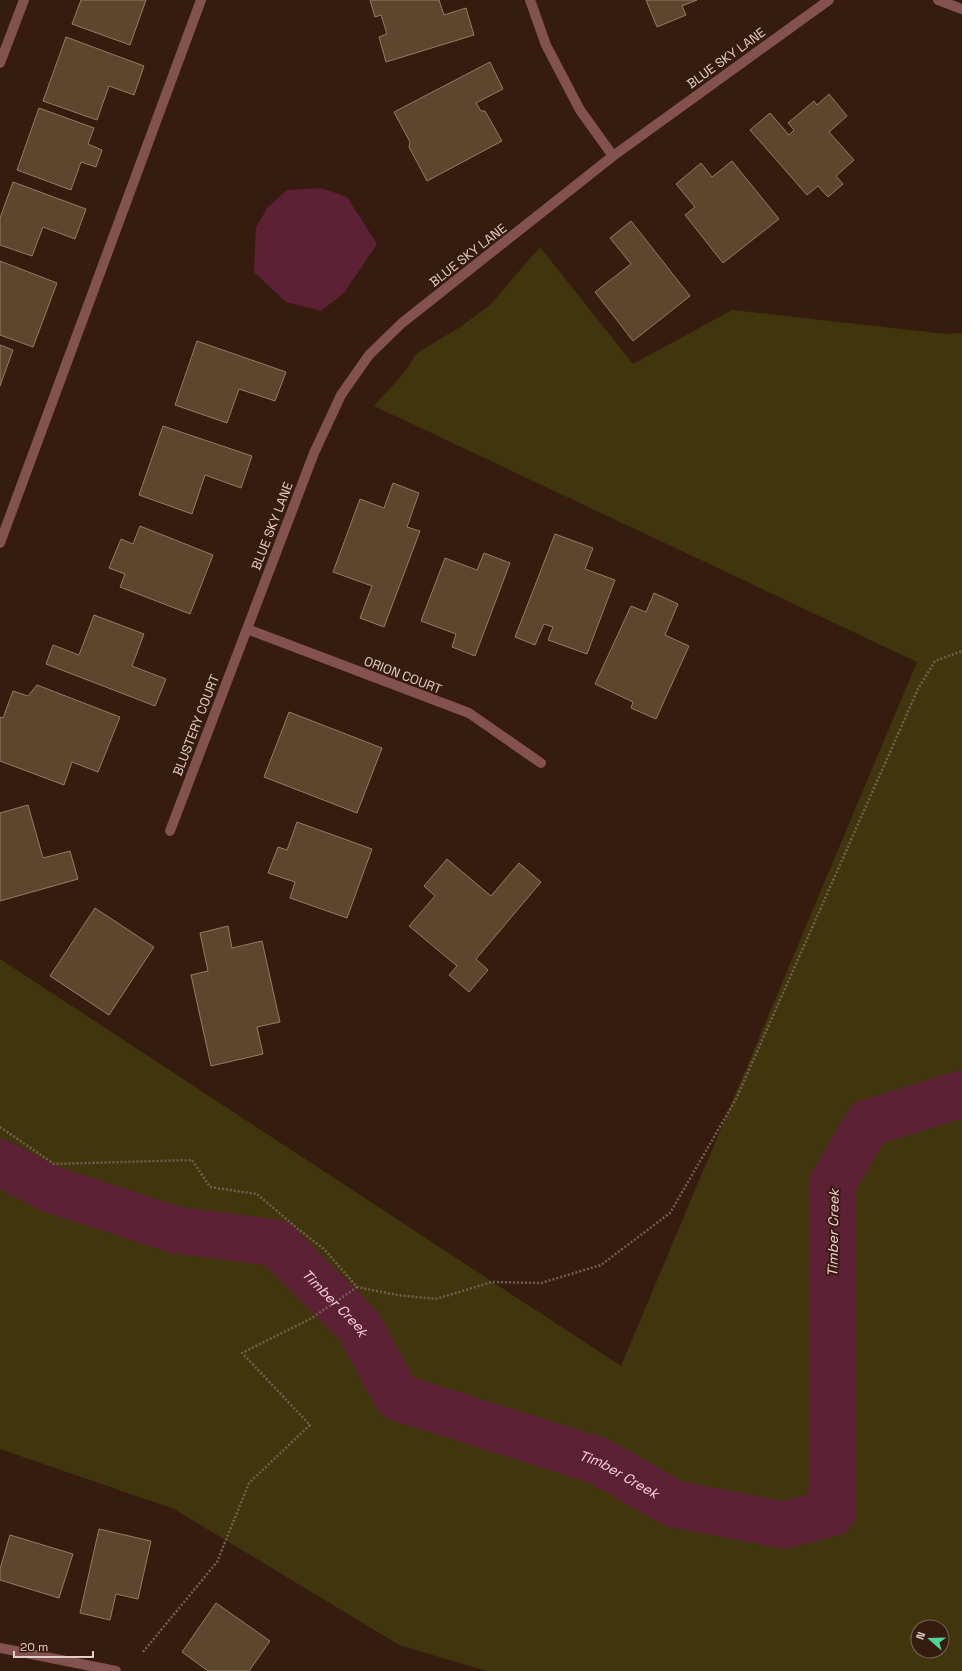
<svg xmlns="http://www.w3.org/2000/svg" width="962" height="1671" font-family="'Space Grotesk',sans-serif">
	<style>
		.green { fill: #41350d; fill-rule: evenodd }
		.water { fill: #5c2135 }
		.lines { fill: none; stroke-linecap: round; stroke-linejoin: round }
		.river { stroke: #5c2135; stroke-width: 47 }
		.building { fill: #5c472e; stroke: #947c62 }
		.path { stroke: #745d51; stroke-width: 2.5; stroke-dasharray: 2 2; stroke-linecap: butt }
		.lane { stroke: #83524e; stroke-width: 10 }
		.street { stroke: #83524e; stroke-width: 10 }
		.labels { text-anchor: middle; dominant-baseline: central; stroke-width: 4; stroke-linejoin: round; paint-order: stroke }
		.street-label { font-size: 13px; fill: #e2cfc7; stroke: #361c0e }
		.water-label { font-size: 14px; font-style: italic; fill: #fdd4de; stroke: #361c0e }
	</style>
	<rect width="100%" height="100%" fill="#361c0e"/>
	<path class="green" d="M540,247L633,364L732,310L946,334L962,333V1671H486L399,1645L174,1509L0,1449V959L621,1366L917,662L374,406L403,374L417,353L460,327L490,305ZM918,1627H942V1651H918Z"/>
	<path class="water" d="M321,188L347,197L377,244L344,293L321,311L286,302L254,272L256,228L267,208L287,190Z"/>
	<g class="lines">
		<path class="river" id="s1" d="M0,1163L50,1189L176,1230L276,1243L359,1326L397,1397L599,1461L674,1504L784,1525L832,1513V1184L868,1123L962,1094"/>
	</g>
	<path class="building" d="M81,0H146L130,45L72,24Z
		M370,0H439L444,15L466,8L474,35L386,62L379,37L387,34L381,15L375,17Z
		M646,0H697L682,6L686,15L657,27Z
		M66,37L144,66L134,95L109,86L97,120L43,101Z
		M490,62L503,89L476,103L481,111H485L502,141L427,181L409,147L410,142L394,112Z
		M829,94L847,116L829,132L854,160L836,176L843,184L828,197L818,186L807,195L750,130L770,113L789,135L794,130L788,123L814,101L817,105Z
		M39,108L94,128L88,144L102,150L96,167L81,162L71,190L17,170Z
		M732,161L779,219L723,263L685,215L695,207L676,184L701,163L712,177Z
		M13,182L86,209L75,239L43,227L32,256L0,245V218Z
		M631,221L690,296L633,341L595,292L631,264L610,238Z
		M0,261L57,283L33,347L0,335Z
		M197,341L286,372L275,401L239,389L227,423L175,405Z
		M0,345L13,350L0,386Z
		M163,426L252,456L241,488L205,475L192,514L139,495Z
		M393,483L419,493L407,527L420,531L384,627L360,618L372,586L333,572L360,499L384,508Z
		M140,526L213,555L190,614L120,587L125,574L109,568L121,539L133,544Z
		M555,534L593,548L585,569L615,580L587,654L548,640L553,627L544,624L535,645L515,637Z
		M484,553L510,563L475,656L452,647L456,634L421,621L445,558L477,570Z
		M654,593L678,604L665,635L689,646L656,719L631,708L633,702L595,684L631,606L646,612Z
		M94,615L144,634L132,666L166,679L155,706L46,664L53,645L79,655Z
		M37,685L120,717L98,772L72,762L64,785L0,761V717L3,718L13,691L28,696Z
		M289,712L382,748L357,813L264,777Z
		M28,805L43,858L70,851L78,879L0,901V813Z
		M297,822L372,849L347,918L290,898L295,882L268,873L278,847L287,850Z
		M447,859L491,896L519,863L541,882L476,959L488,970L469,992L449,975L457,966L409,926L435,896L424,886Z
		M95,908L154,947L109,1015L50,976Z
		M228,926L232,948L262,941L280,1022L257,1027L263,1054L211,1066L191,975L208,971L200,933Z
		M99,1529L151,1541L138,1599L116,1594L110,1620L80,1613Z
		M10,1535L73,1554L59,1598L0,1580V1569Z
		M216,1603L270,1641L249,1671H208L182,1652Z"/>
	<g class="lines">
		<path class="path" d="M0,1127L54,1164L192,1160L210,1187L257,1194L298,1229L324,1249L357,1287L397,1295L436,1299L492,1282L541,1283L601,1265L670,1213L736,1099L918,689L935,661L962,651
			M143,1652L217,1562L249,1483L310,1425L242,1353L312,1318L357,1287"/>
		<path class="lane" d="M0,543L201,0"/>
		<path class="street" d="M530,0L546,45L580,110L613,156
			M938,0L962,9
			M0,63L24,0
			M247,629L469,713L541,763
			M170,831L314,453L341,395L369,355L402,323L613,156L829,0
			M0,1648L116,1671"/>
	</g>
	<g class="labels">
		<g class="street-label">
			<text transform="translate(726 58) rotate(-36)">BLUE SKY LANE</text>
			<text transform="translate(468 255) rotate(-38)">BLUE SKY LANE</text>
			<text transform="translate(272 526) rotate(-69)">BLUE SKY LANE</text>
			<text transform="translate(403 675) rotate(21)">ORION COURT</text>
			<text transform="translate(196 725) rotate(-69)">BLUSTERY COURT</text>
		</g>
		<g class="water-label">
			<text transform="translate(833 1233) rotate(-89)">Timber Creek</text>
			<text stroke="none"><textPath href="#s1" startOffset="374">Timber Creek</textPath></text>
			<text stroke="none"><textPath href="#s1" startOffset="723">Timber Creek</textPath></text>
		</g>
	</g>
	<g transform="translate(930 1639) rotate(290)"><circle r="19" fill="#361c0e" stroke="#7b6458"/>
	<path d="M0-3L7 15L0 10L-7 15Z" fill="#4ed399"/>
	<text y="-6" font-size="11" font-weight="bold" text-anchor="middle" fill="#e2cfc7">N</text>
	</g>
	<path d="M14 1651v6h79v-6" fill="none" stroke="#e2cfc7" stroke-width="2"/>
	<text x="20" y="1651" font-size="12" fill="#e2cfc7" stroke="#361c0e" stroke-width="3" paint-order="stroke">20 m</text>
</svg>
